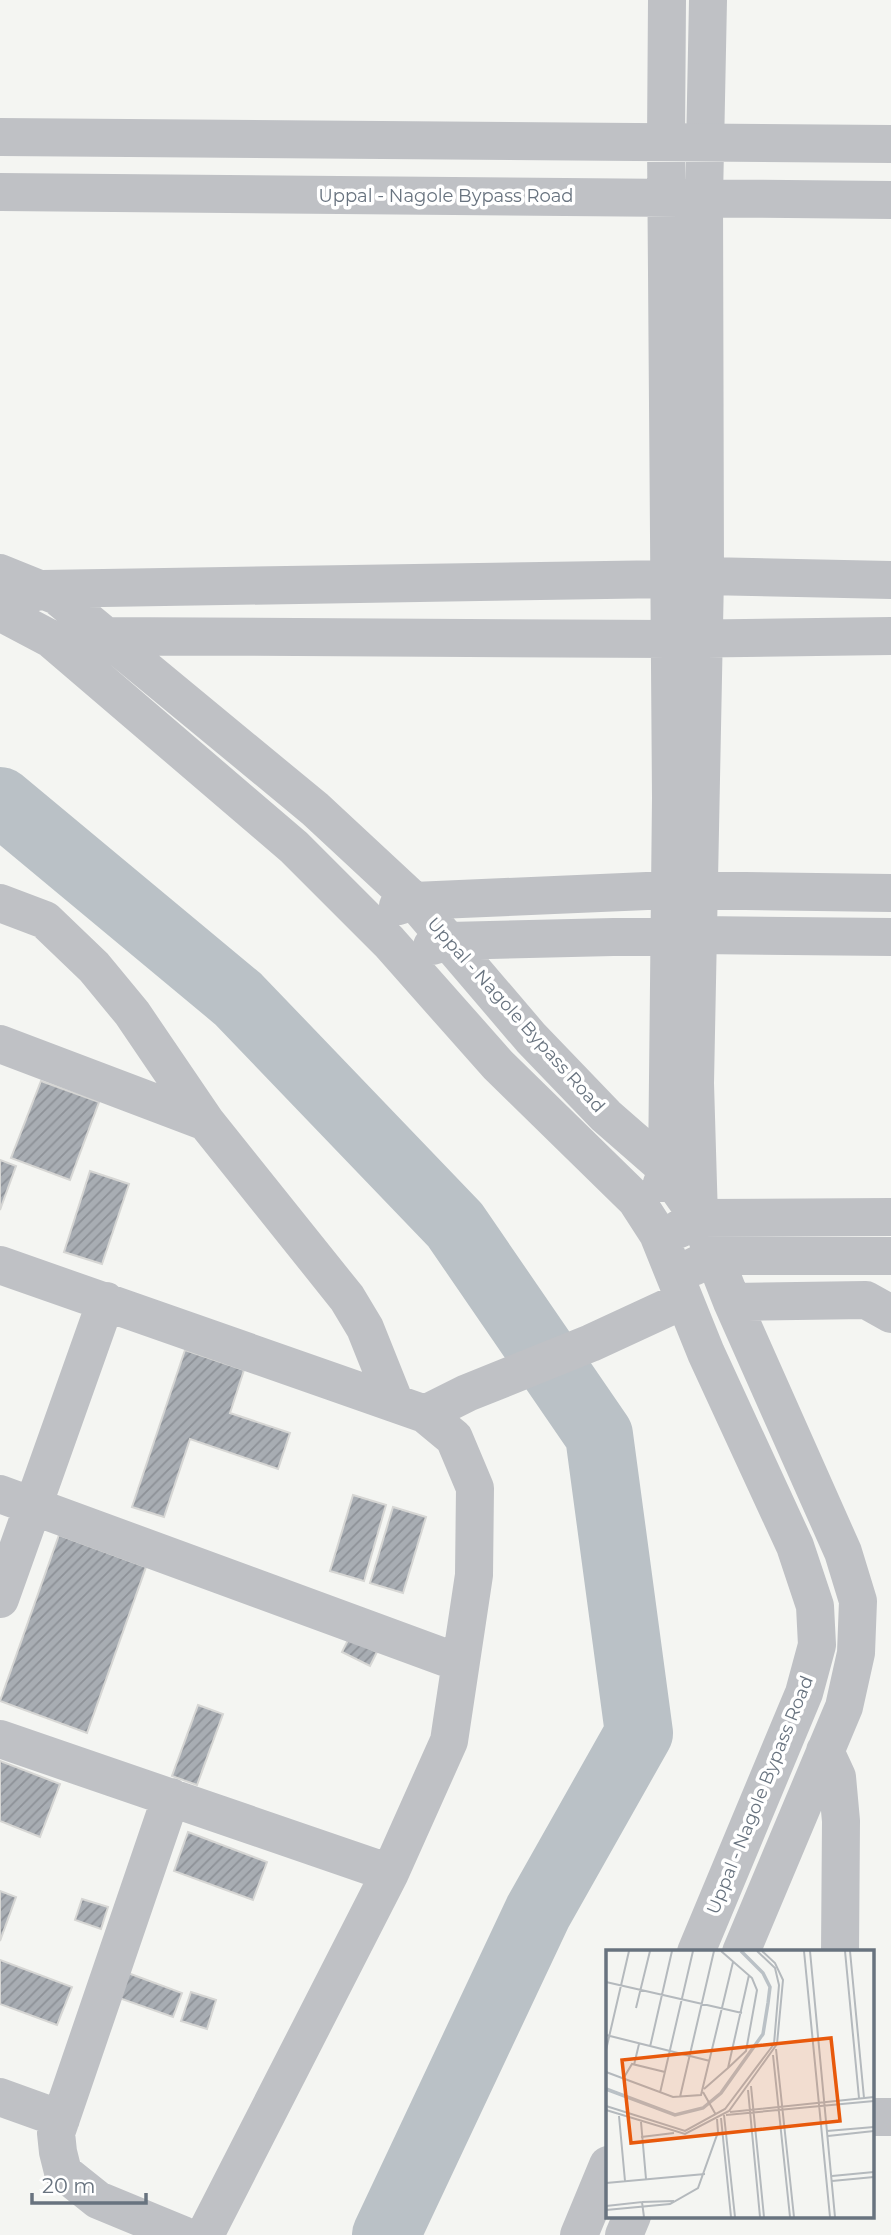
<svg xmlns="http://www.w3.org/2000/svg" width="891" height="2235" font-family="Montserrat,sans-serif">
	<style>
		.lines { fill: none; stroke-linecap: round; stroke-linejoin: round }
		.river { stroke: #bac1c6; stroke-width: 68 }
		.building { fill: url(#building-hatch); stroke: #d6d6d4; stroke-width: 2 }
		.minor { stroke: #bfc1c5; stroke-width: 38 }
		.labels { text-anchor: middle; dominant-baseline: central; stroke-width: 7; stroke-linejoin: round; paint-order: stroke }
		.street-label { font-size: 18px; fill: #68737f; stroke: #fff }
		.inset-river { fill: none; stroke: #bac1c6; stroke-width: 3.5 }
		.inset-road { fill: none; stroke: #b4b9bd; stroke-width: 2 }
		.view { fill: #e8590c; fill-opacity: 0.15; stroke: #e8590c; stroke-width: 3.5 }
		.inset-edge { fill: none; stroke: #68737f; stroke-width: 3.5 }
	</style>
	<defs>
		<pattern id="building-hatch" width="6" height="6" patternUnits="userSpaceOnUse" patternTransform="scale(1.75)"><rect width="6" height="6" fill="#a8adb3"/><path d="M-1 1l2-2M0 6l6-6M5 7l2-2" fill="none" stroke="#8d9197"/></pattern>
	</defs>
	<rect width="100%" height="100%" fill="#f4f5f2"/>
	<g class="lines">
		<path class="river" d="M0,801L238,999L455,1225L599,1435L639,1733L538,1912L386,2235"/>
	</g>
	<path class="building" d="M41,1081L99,1102L70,1180L11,1158Z
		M0,1160L16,1166L0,1210Z
		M90,1171L129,1184L102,1264L64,1252Z
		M185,1350L244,1370L230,1413L290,1433L278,1469L190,1439L164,1517L132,1507Z
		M353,1495L386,1505L364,1581L330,1571Z
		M393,1507L426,1517L403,1593L370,1583Z
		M59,1535L146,1567L87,1733L0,1701Z
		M349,1638L377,1652L370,1666L342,1652Z
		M198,1705L223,1714L197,1785L172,1776Z
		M0,1761L60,1784L40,1837L0,1821Z
		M188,1832L267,1862L253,1900L174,1871Z
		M0,1891L16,1897L0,1941Z
		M82,1899L108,1907L101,1929L75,1920Z
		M0,1960L72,1987L57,2025L0,2004Z
		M128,1973L182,1993L173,2017L119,1998Z
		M191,1992L216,2000L207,2029L181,2021Z"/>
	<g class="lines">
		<path class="minor" d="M0,137L891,144
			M0,192L891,200
			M0,573L57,596L315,809L414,901L531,1038L606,1116L661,1164L699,1218L732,1302L843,1552L858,1601L856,1653L844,1707L741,1952
			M37,592L42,589L670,579L705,576L891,580
			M0,612L51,639L294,847L389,942L498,1065L636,1200L658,1234L706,1353L795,1546L815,1606L817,1645L804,1693L696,1952
			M95,636L670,639L891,636
			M0,903L45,920L94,967L132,1013L206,1122
			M398,906L414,901L670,890L891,893
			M432,946L449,941L698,935L891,937
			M0,1044L206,1122L347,1298L365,1328L395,1403
			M662,1183L667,1172L671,798L666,142L667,0
			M699,1218L695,1083L705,576L704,198L708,0
			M679,1229L699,1218L891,1217
			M0,1265L425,1414L454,1438L475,1488L474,1575L449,1741L390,1873L205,2235
			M693,1267L715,1256H891
			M732,1302L866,1300L891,1314
			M425,1414L467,1393L591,1343L684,1300
			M0,1494L460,1663
			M0,1599L106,1301
			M0,1739L390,1873
			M825,1751L837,1777L841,1821L840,1952
			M171,1797L56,2133L58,2152L63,2172L98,2200L183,2235
			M0,2097L61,2119
			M872,2117H891
			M579,2235L608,2165
			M624,2235L632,2216"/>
	</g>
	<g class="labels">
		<g class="street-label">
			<text x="446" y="196">Uppal - Nagole Bypass Road</text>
			<text transform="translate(516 1015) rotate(48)">Uppal - Nagole Bypass Road</text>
			<text transform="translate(760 1795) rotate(-68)">Uppal - Nagole Bypass Road</text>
		</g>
	</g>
	<g transform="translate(606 1950)">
		<rect width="268" height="268" fill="#f4f5f2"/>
		<path class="inset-river" d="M0,139L69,165L97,158L115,143L157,84L162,53L164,37L157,23L135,1"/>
		<path class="inset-road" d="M115,1L146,28L151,40L140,101L122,118M198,1L224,267M204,1L229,267M239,1L253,148M244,1L258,148M0,32L136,63M30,58L44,1M0,85L104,111M44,97L66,1M170,99L188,267M0,100L23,1M167,105L184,267M28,115L33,94M0,122L67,147L95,145L127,12M17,129L26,114L59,122M145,136L158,267M98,139L122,118L143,25M142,140L154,267M97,142L110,165M54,143L87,1M74,147L108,1M0,156L79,181L119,159L168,94L173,35L169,18L151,1M0,160L79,184L123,161L171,94L177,30L169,13L156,1M124,162L268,147M118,165L129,267M120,165L268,151M13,166L19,231M115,168L125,267M35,172L40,229M221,181L268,177M222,186L268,181M35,187L68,183M226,226L268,222M226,231L268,227M0,233L99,224M36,252L68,251M0,256L36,252L38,267M0,260L64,254L92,238L112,182L111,169"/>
		<path class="view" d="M225,88L234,171L25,193L16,110Z"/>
		<rect width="268" height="268" class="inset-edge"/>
	</g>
	<path d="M32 2193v10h114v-10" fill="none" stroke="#68737f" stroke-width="3.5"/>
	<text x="42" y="2193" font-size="21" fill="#68737f" stroke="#ffffff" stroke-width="5" paint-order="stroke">20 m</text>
</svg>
